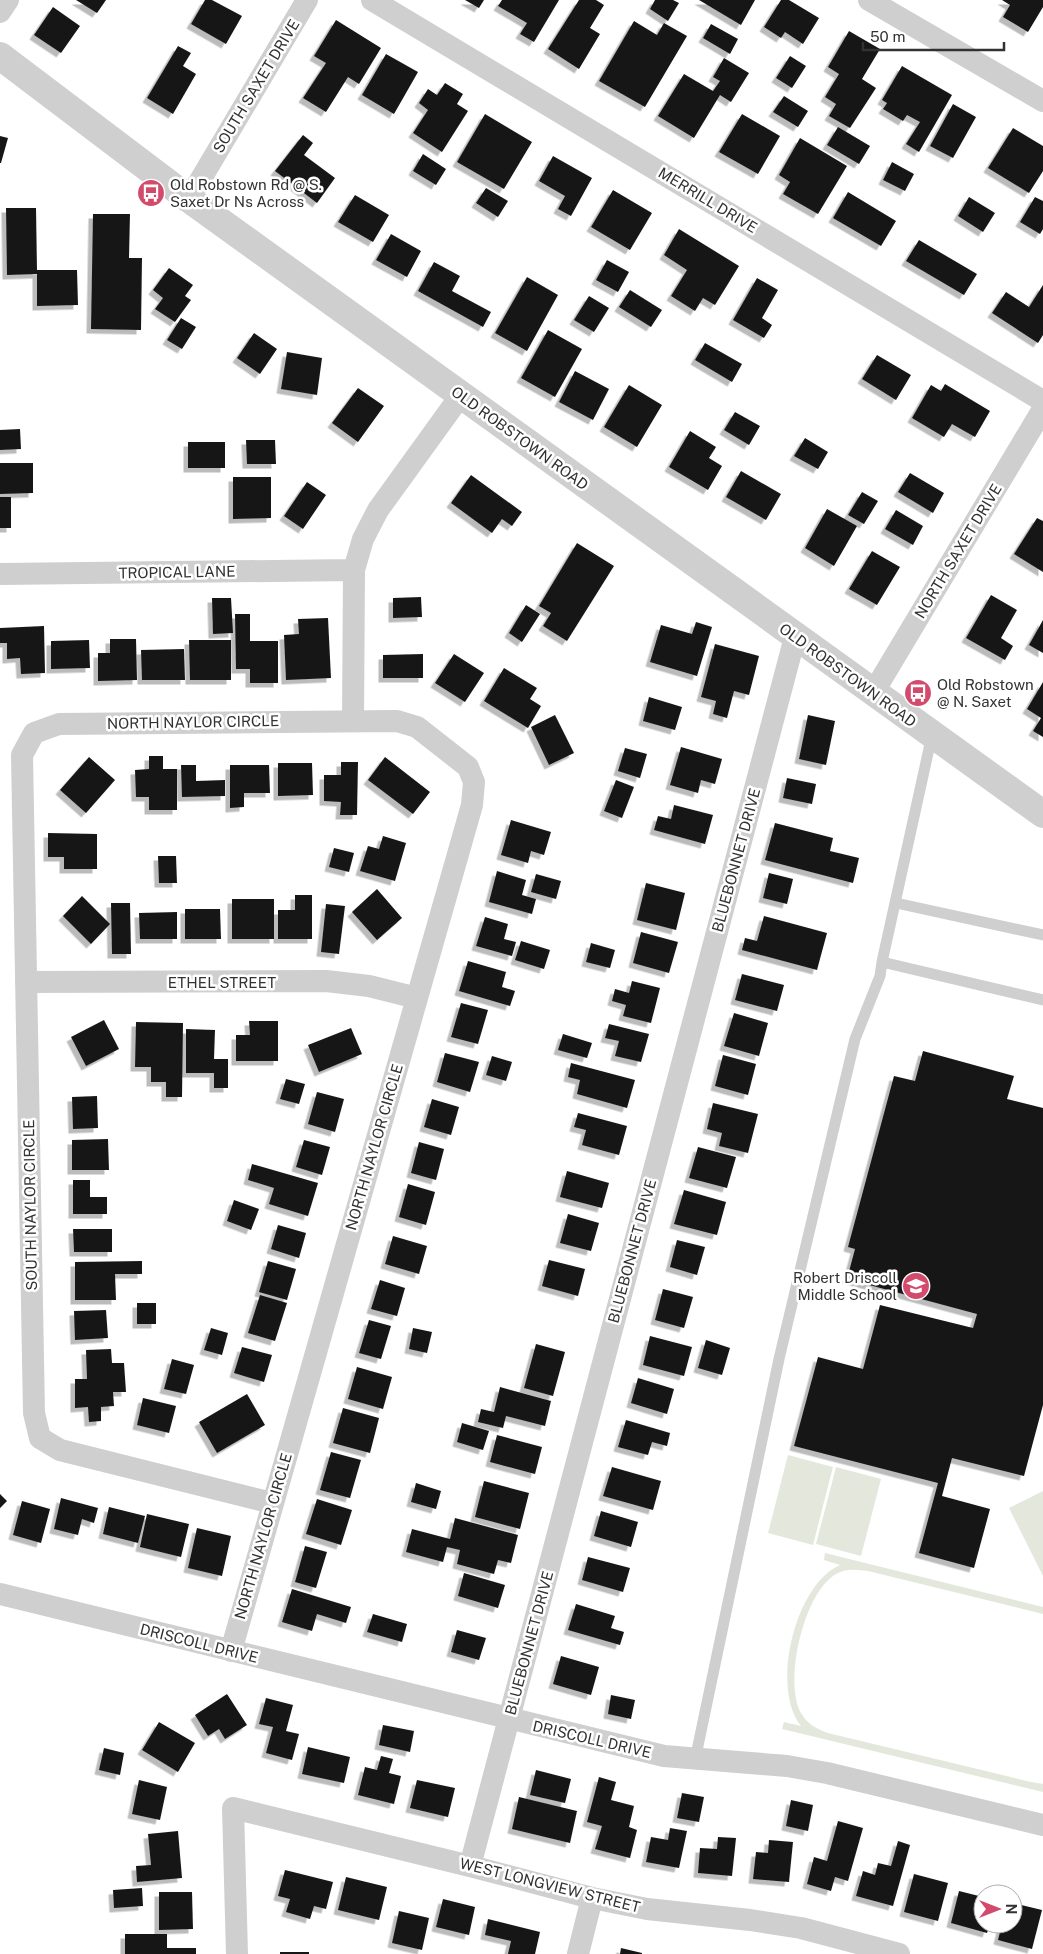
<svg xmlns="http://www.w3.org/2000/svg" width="1043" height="1954" font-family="'Public Sans',sans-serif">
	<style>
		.green { fill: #e4e8dc }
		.building { fill: #191919; filter: url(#shadow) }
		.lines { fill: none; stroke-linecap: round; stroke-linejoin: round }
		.service { stroke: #cfcfcf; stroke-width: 11 }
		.minor { stroke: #cfcfcf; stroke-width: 22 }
		.tertiary { stroke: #cfcfcf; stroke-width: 28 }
		.labels { text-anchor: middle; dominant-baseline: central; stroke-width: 5; stroke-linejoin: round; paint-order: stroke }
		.street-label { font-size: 15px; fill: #323232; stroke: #fff }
		.poi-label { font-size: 15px; fill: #323232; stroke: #fff; text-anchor: start }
	</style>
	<defs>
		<filter id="shadow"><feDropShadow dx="-4.5" dy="4.5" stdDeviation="0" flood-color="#0004"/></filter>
	</defs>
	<rect width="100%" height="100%" fill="#fff"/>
	<path class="green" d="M788,1455L833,1467L813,1545L768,1533Z
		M836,1467L881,1479L861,1556L816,1544Z
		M1043,1491V1576L1009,1508Z
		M825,1553L1043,1607V1614L868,1571C858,1570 847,1568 838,1573C804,1589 783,1682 801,1713C807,1724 817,1729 828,1733L1031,1782L1043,1784V1792L782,1729L784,1722L801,1726C770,1688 795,1584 840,1565L824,1560Z"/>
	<path class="building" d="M76,0H106L97,13Z
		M205,0H212L242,16L226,44L191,24Z
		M465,0H484L479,8Z
		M502,0H559L534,42L520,34L527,23L498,6Z
		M579,0H596L604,5L590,28L600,34L579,69L548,49Z
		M655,0H673L679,3L668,21L650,9Z
		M699,0H755L741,25Z
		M781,0H789L819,18L803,44L785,32L781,38L764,27Z
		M1002,0H1043V7L1028,32L1003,17L1010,5Z
		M53,7L80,26L61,53L34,35Z
		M336,20L381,48L359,84L348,77L326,112L303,98L326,63L314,56Z
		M634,21L657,35L664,23L687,36L645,107L599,81Z
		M711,24L738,39L730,54L703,38Z
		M849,31L880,49L862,79L876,88L850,128L829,116L836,104L825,97L839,74L828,67Z
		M178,46L191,53L183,66L196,74L173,114L147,98Z
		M386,54L418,72L394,114L362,95Z
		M790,56L806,66L792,88L776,78Z
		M724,58L749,73L731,102L720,95L694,138L658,116L684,74L713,91L720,81L713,77Z
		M902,66L952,95L919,152L906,144L920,122L907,115L903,121L883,109L887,103L882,100Z
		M445,83L463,94L457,104L468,111L442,152L413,133L428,110L419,103L428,89L437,95Z
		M784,96L808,111L798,127L773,112Z
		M953,104L976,117L953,158L930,146Z
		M485,114L532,142L504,189L457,162Z
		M742,114L780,136L758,174L719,152Z
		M838,127L870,146L859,164L827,145Z
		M1013,128L1043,146V171L1029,193L988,168Z
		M303,135L313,143L304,155L335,178L317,203L275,171Z
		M0,136L8,138L1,163H0Z
		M800,138L847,166L818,214L783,194L790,182L779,175Z
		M423,154L446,169L436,185L413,171Z
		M553,156L592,178L571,216L558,209L565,196L539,181Z
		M892,162L914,174L905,191L883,180Z
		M486,188L508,201L498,217L476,203Z
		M613,190L652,213L630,250L591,227Z
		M848,192L896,221L881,246L833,218Z
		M355,195L389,215L373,242L338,222Z
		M969,197L995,213L983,232L958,216Z
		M1035,197L1043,201V229L1040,234L1020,222Z
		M6,208H36L37,270H77L78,305L37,306V274L7,275Z
		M93,214H130L129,258H142L141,330L91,329Z
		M679,229L739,266L715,305L703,298L695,311L671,296L687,270L664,255Z
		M391,234L421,251L407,277L376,260Z
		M919,240L977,274L964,295L906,261Z
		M607,260L629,272L618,292L596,280Z
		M434,262L460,276L452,291L491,312L483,327L418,291Z
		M169,268L193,285L185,296L191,300L175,322L155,309L163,298L153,290Z
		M527,277L558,295L527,351L495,333Z
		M757,278L778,290L762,318L772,325L764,338L733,320Z
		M1043,285V335L1038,343L992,313L1006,292L1029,307Z
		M630,290L662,310L651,327L619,307Z
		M589,296L609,308L594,332L574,320Z
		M181,318L196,327L182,349L167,340Z
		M548,330L582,349L555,397L521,378Z
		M254,333L277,349L260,374L237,358Z
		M705,343L742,364L732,382L695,360Z
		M287,352L322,358L317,395L281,389Z
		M877,355L911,375L896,400L862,379Z
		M575,371L609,389L593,420L559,402Z
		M945,384L990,411L975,437L952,424L944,437L912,418L931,385L941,391Z
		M629,385L662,405L637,447L604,427Z
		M358,388L384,406L358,442L332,423Z
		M735,412L760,426L749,445L724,430Z
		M20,429L21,449L0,450V430Z
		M690,431L716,447L709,458L722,466L708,490L669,467Z
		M805,438L828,452L818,469L794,456Z
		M246,440H275L276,464H247Z
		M188,442H225V468H188Z
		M0,463H33V493L0,494Z
		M741,471L781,494L766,520L726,497Z
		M910,473L944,493L933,513L898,492Z
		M471,475L522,512L512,526L502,519L492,533L451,503Z
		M233,477H271V518L233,519Z
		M307,482L326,495L303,529L284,516Z
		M862,492L878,501L864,524L848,515Z
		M0,497H11V528H0Z
		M827,509L857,526L834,566L805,548Z
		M896,510L923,526L913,545L885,529Z
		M1037,518L1043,521V572L1014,554Z
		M577,543L614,566L567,641L543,626L551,613L539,606Z
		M872,551L900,567L877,605L849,589Z
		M991,595L1017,610L1001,638L1013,646L1005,660L966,638Z
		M421,597L422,617L393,618V598Z
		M212,598H231L233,633L213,634Z
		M526,605L540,614L522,642L509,633Z
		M235,614H250V641H278V683H250V669H236Z
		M328,618L331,678L286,680L284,635L299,634L298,619Z
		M1043,620V653L1029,645Z
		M696,622L712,627L697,676L650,662L661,625L692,634Z
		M44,626L45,673L21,674L20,658L7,659V643H0V628Z
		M110,639H136L137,680L98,681V653H110Z
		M89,640L90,668L51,669V641Z
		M189,640H231V680H190Z
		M715,644L759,656L749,695L734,691L727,718L713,714L716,701L701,697Z
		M184,649L185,680H142L141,650Z
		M423,654V678H383V655Z
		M454,654L484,673L465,702L435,683Z
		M504,668L537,688L530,699L541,706L528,728L484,701Z
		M1043,682V737L1033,731L1041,718L1027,709Z
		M649,697L682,707L675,730L643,721Z
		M555,715L574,753L549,765L531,727Z
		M808,715L835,721L826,765L799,759Z
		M681,747L722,759L715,784L701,780L698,793L670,785Z
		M625,748L647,754L640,778L618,771Z
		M149,756H163V769H177V810H149V797H136L135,770L149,769Z
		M89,757L115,780L86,813L60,790Z
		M385,757L430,792L413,814L368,780Z
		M341,762H358L357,815H340L341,802L324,801V775H341Z
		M278,763H312L313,795L278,796Z
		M181,765H196V781L225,780V796L182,797Z
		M230,765H269L270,793H244V807L230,808Z
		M787,778L816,784L812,804L783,798Z
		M616,780L634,787L622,818L604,811Z
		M674,805L713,815L705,844L654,830L658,816L671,819Z
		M511,820L551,832L544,855L531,851L528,863L501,855Z
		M775,823L833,838L830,851L859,858L853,883L765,860Z
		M48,833L97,834V869H64V857H48Z
		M383,836L406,843L395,881L360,871L368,846L379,849Z
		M334,848L354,853L349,872L329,867Z
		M158,856H176L177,883H159Z
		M497,871L526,880L522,895L536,899L532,914L489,902Z
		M769,873L793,879L787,904L763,898Z
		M536,874L561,881L556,899L531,892Z
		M646,883L685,893L676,930L637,920Z
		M377,889L402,918L377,940L352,912Z
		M295,895H312V939H278V910H295Z
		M82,896L110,924L91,944L63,916Z
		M232,899H274V939H232Z
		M111,903H130L131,954H112Z
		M326,904L345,906L339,954L321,952Z
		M185,909H220L221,939H185Z
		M177,912V939H140L139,913Z
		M764,916L827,933L817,970L742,950L745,938L757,941Z
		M485,917L508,924L504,939L516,942L512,956L476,946Z
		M641,932L678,942L669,973L633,963Z
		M521,941L550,950L544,969L515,960Z
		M591,943L615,950L610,968L586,962Z
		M468,961L506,972L502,987L515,991L510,1006L459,991Z
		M742,974L784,985L777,1011L735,1000Z
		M632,981L660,988L651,1023L623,1016L626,1005L612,1001L615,989L629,993Z
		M461,1003L488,1010L478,1044L451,1037Z
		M734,1013L768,1023L759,1056L724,1046Z
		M104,1020L119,1049L86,1066L71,1037Z
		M249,1021H278V1061H236V1035H250Z
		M136,1022L183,1023L182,1097H166V1082H151V1067H135Z
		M609,1024L649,1034L641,1062L615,1056L619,1041L605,1038Z
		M351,1028L362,1054L319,1072L308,1045Z
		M186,1029L215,1030L214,1059H228V1088H214V1073H186Z
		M563,1034L592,1043L587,1058L558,1050Z
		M923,1051L1014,1076L1007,1099L1043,1108V1405L1024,1476L952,1458L942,1496L990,1509L974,1568L919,1553L938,1483L794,1446L818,1357L863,1369L880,1305L973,1328L977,1314L847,1279L855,1249L848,1247L894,1076L915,1081Z
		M445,1053L479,1062L470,1092L437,1082Z
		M723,1055L756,1064L748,1095L715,1086Z
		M492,1056L512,1062L506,1081L486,1075Z
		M571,1063L635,1080L627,1108L577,1094L580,1080L568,1077Z
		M286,1079L305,1084L299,1104L280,1099Z
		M317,1092L344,1099L335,1132L308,1124Z
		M97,1096L98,1128L73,1129L72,1097Z
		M432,1099L459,1107L451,1135L424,1127Z
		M713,1103L758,1114L748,1153L719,1146L722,1133L707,1129Z
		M578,1113L627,1126L619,1155L582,1145L586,1130L574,1127Z
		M108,1139L109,1170H72V1140Z
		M304,1140L330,1147L322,1175L296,1167Z
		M419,1142L444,1149L436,1180L411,1173Z
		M698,1147L736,1157L727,1188L689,1178Z
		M252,1164L318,1183L308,1216L269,1204L274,1188L248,1180Z
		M567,1171L609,1183L602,1208L560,1197Z
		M73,1180H90V1197H107V1214H73Z
		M408,1184L435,1192L426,1225L399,1217Z
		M684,1190L726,1202L717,1235L674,1224Z
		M234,1200L259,1209L251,1230L227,1221Z
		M568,1214L599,1223L591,1251L560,1243Z
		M278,1225L306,1233L299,1258L271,1249Z
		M73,1229H112V1252H74Z
		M393,1236L427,1246L419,1274L385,1264Z
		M677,1240L705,1247L697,1275L670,1267Z
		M549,1260L585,1269L578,1296L542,1286Z
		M142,1261V1274H115L116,1300H75V1262Z
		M268,1261L296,1269L287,1300L259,1292Z
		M380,1280L405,1288L397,1316L371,1309Z
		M663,1289L693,1297L684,1328L655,1320Z
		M260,1295L287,1303L275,1341L248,1333Z
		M137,1303H156V1324H137Z
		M106,1310L108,1338L75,1340L74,1311Z
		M369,1320L391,1326L381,1359L359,1353Z
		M211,1328L228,1333L222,1355L204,1350Z
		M413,1328L432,1332L427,1353L409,1349Z
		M650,1336L692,1347L684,1376L643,1365Z
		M706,1340L730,1348L722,1375L698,1368Z
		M536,1344L565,1352L553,1396L524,1388Z
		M242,1347L272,1355L264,1382L234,1373Z
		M111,1349L112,1363H124L126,1392H113L114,1406L101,1407V1421L89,1422L88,1407L75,1408V1379H87L86,1350Z
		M172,1359L194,1365L186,1394L164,1389Z
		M357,1367L392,1377L383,1409L348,1399Z
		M638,1378L674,1389L667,1414L631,1403Z
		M500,1387L551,1401L545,1426L506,1416L503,1428L478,1422L481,1409L494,1412Z
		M247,1394L265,1425L217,1453L199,1422Z
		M143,1398L176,1406L169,1433L137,1425Z
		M343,1408L379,1418L370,1453L333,1443Z
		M626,1420L670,1433L667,1446L652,1442L648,1455L618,1447Z
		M462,1423L489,1431L483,1450L457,1442Z
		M497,1435L542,1447L535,1474L490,1462Z
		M331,1452L361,1460L350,1498L320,1490Z
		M612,1467L661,1481L653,1510L603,1496Z
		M484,1481L529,1493L520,1529L475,1517Z
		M416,1483L441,1491L436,1509L411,1502Z
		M0,1494L7,1501L0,1508Z
		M61,1498L98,1508L94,1523L82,1519L78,1535L54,1529Z
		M317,1499L352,1510L341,1545L306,1534Z
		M22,1501L50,1509L41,1543L13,1535Z
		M109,1507L145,1516L138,1543L103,1534Z
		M601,1511L638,1522L631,1547L594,1536Z
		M147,1514L189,1524L181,1557L140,1547Z
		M455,1518L518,1535L511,1563L498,1560L494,1574L457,1564L460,1550L447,1547L443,1562L406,1552L412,1529L450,1539Z
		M197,1528L231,1536L222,1576L188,1568Z
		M305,1546L327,1552L316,1588L295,1582Z
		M588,1557L630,1568L623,1592L582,1580Z
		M464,1573L505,1585L498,1608L458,1596Z
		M292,1589L351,1607L346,1623L317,1614L312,1631L282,1622Z
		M576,1604L615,1616L611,1628L624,1632L620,1645L568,1630Z
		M373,1614L407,1624L402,1642L367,1632Z
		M457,1630L486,1638L479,1660L451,1652Z
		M561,1656L599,1667L591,1695L553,1684Z
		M227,1694L247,1725L225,1739L219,1729L208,1736L195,1715Z
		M611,1695L635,1700L631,1719L608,1714Z
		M266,1698L293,1705L286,1731L299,1734L292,1760L266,1753L273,1727L259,1724Z
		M159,1722L195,1743L178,1772L142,1750Z
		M383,1725L414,1731L410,1752L379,1745Z
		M308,1747L350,1757L344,1783L302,1774Z
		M104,1748L124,1753L120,1775L99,1770Z
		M381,1756L393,1759L389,1773L401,1776L394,1804L358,1795L365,1767L377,1770Z
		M536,1770L571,1779L565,1803L530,1795Z
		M599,1777L616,1782L611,1800L634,1806L629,1827L637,1830L630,1858L595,1849L602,1826L587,1822Z
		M139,1780L167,1787L160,1820L132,1814Z
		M417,1780L455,1788L448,1817L410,1808Z
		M682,1793L704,1797L699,1822L677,1818Z
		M519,1797L577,1811L570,1843L512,1829Z
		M791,1800L813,1805L808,1831L786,1826Z
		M838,1821L863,1828L848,1881L835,1877L831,1891L807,1884L814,1857L827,1861Z
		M670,1828L687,1831L679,1868L646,1862L651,1837L668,1840Z
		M178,1831L182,1878L137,1882L136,1866L151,1865L148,1834Z
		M718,1837L736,1838L732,1876L698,1873L700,1848L717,1849Z
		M769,1840L793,1842L789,1882L753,1879L756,1852L768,1853Z
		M898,1841L910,1845L893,1906L856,1896L863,1871L875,1875L878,1863L891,1866Z
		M285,1870L333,1882L326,1909L314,1906L310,1919L286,1912L290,1899L278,1896Z
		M914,1874L948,1883L938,1921L904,1912Z
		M346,1877L387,1887L379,1920L338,1910Z
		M142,1888L143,1906L114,1908L113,1890Z
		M959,1891L983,1897V1924H990L987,1933L951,1923Z
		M159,1892H192L193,1929L159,1930Z
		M443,1899L475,1907L469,1935L436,1927Z
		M1013,1903L1042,1910L1032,1949L998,1940L1002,1924H1013Z
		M399,1911L429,1918L422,1950L392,1943Z
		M488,1919L540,1932L535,1954H508L511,1941L485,1935Z
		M125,1934H167V1948H196V1954H125Z
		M621,1948L642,1953V1954H620Z
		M280,1952H309V1954H280Z"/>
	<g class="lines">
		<path class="service" d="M932,735L882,962L1043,1000
			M896,903L1043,935
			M695,1760L779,1359L855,1039L880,976L882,962"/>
		<path class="minor" d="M372,0L1043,401
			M869,0L1043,101
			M0,12L8,0
			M189,199L307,0
			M0,574L354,570
			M873,693L1043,409
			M353,720L354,570L363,539L378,510L461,395
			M26,982L326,981L369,986L417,998
			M0,1594L664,1756L787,1766L827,1773L1043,1825
			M231,1651L472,805L474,782L468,767L417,727L397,721L59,724L34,733L22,755L34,1413L40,1438L60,1450L272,1503
			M470,1866L795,637
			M237,1954L233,1808L470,1866L592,1898L647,1909L750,1920L801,1928L899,1954
			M578,1954L592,1898"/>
		<path class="tertiary" d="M0,56L189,199L1043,814"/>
	</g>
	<defs>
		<g id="bus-disc" transform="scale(1.4375)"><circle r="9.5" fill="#d24b6c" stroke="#fff"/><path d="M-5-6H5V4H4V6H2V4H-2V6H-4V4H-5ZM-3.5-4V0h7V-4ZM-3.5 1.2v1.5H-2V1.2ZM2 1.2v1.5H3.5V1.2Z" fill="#fff"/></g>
		<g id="school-disc" transform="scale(1.4375)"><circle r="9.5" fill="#d24b6c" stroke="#fff"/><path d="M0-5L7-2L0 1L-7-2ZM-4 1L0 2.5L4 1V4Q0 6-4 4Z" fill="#fff"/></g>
	</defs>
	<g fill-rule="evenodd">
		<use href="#bus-disc" x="151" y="193"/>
		<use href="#bus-disc" x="918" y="693"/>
		<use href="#school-disc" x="916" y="1286"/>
	</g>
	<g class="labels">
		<g class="street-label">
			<text transform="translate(256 86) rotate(-59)">SOUTH SAXET DRIVE</text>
			<text transform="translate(708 200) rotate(31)">MERRILL DRIVE</text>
			<text transform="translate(520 438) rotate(36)">OLD ROBSTOWN ROAD</text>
			<text transform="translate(958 551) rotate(-59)">NORTH SAXET DRIVE</text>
			<text transform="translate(177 572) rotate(-1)">TROPICAL LANE</text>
			<text transform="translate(848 675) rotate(36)">OLD ROBSTOWN ROAD</text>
			<text transform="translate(193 722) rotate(-1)">NORTH NAYLOR CIRCLE</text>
			<text transform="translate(736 860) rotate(-75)">BLUEBONNET DRIVE</text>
			<text x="222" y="982">ETHEL STREET</text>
			<text transform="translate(374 1147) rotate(-74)">NORTH NAYLOR CIRCLE</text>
			<text transform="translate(30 1205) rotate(-91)">SOUTH NAYLOR CIRCLE</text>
			<text transform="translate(632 1251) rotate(-75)">BLUEBONNET DRIVE</text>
			<text transform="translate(263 1536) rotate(-74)">NORTH NAYLOR CIRCLE</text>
			<text transform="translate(199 1643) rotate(14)">DRISCOLL DRIVE</text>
			<text transform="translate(529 1643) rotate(-75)">BLUEBONNET DRIVE</text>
			<text transform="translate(592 1739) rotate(13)">DRISCOLL DRIVE</text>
			<text transform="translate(550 1885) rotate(14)">WEST LONGVIEW STREET</text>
		</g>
		<g class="poi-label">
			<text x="170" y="184">Old Robstown Rd @ S.<tspan x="170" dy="17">Saxet Dr Ns Across</tspan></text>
			<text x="937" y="684">Old Robstown<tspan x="937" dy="17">@ N. Saxet</tspan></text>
			<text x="897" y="1277" text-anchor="end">Robert Driscoll<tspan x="897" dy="17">Middle School</tspan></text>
		</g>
	</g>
	<g transform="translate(998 1909) rotate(90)"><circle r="24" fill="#ffffff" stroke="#adadad"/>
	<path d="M0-4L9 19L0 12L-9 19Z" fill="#d24b6c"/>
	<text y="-8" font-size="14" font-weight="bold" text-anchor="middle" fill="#323232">N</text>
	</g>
	<path d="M863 42v8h141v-8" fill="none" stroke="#323232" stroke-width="2.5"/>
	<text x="870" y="42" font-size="15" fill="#323232" stroke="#ffffff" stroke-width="4" paint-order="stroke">50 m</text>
</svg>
